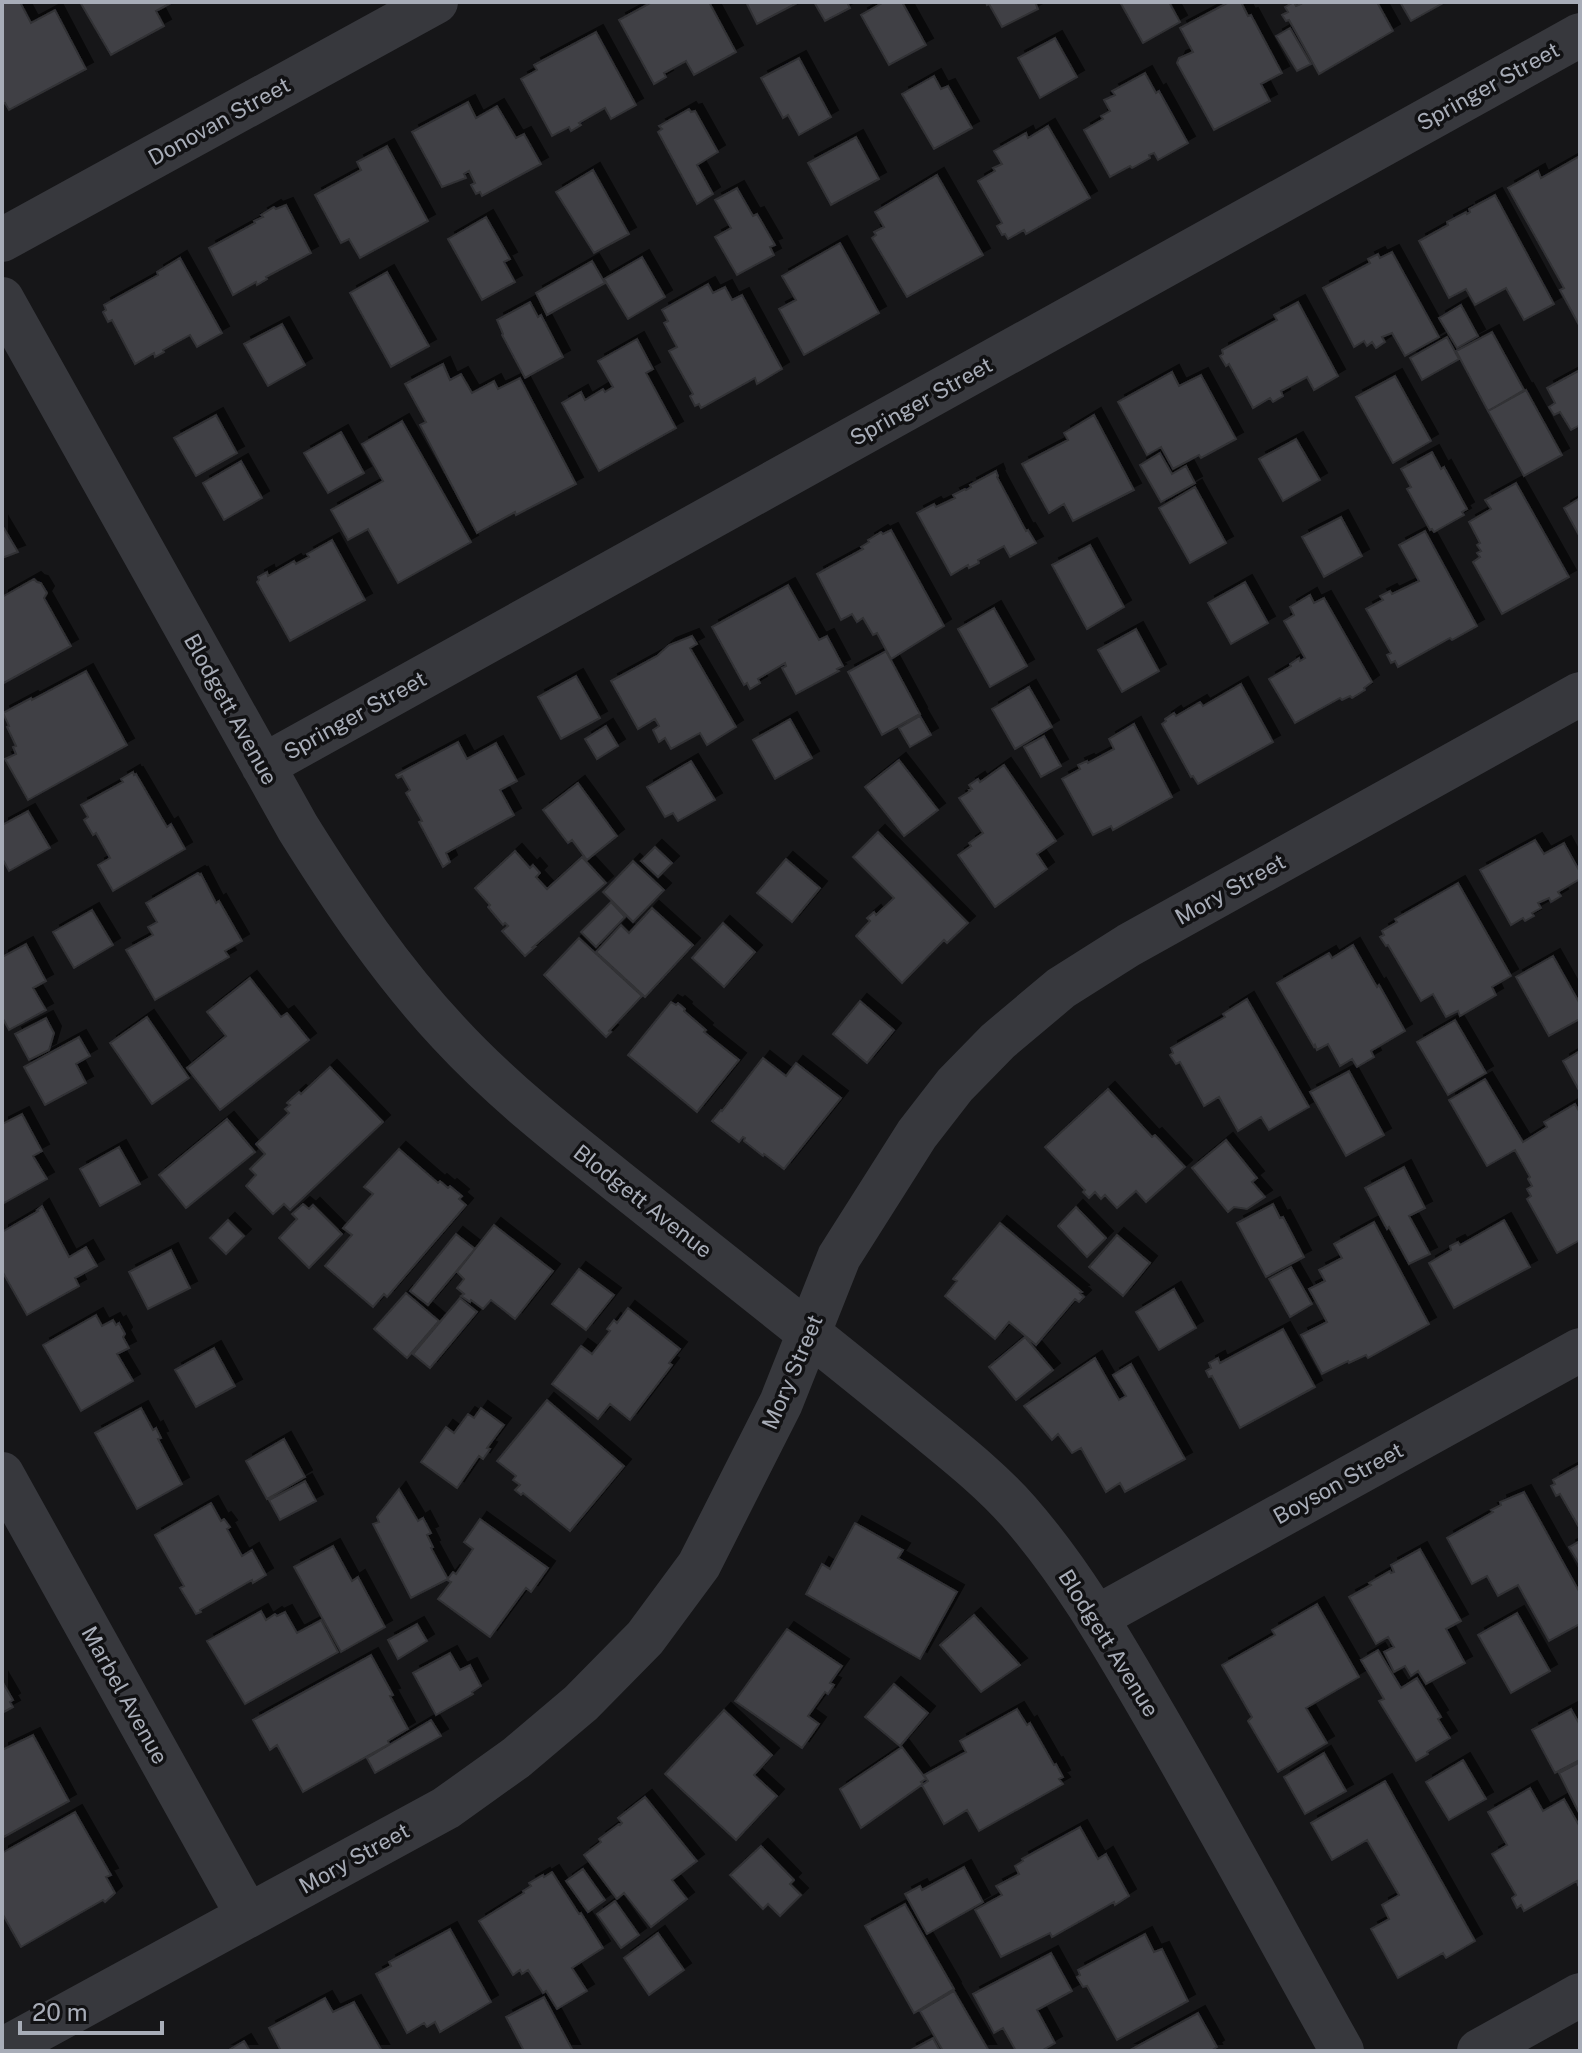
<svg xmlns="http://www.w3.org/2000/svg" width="1582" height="2053" font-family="'Public Sans',sans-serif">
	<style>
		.building { fill: #404145; stroke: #303034; stroke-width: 2; filter: url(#shadow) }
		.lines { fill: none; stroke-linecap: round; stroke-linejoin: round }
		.minor { stroke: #37383d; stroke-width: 44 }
		.labels { text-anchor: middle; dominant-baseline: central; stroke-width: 7; stroke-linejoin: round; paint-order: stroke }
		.street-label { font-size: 22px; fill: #a8adb8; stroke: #111113 }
	</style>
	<defs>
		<filter id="shadow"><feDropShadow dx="7" dy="-7" stdDeviation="0" flood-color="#0009"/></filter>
	</defs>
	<rect width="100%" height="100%" fill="#161618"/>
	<path class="building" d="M2,2H20L31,23L55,10L86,69L9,110L5,103L3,104L2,102Z
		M80,2H173L156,11L164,26L111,55Z
		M652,2H709L736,52L694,75L686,61L664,73L666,77L654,84L619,20Z
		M746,2H799L757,24Z
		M814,2H847L850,8L825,21Z
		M884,2H902L926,45L889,65L861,15Z
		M986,2H1035L1038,9L1002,27L989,4L987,5Z
		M1120,2H1169L1180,22L1143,43Z
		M1229,2H1241L1248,16L1251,15L1282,73L1261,84L1270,101L1214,130L1177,63L1179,58L1193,52L1180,28Z
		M1294,2L1296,6L1301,4L1300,2H1377L1393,31L1319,74L1289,20L1286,21L1282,15L1288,12L1285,7Z
		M1400,2H1445L1411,21Z
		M1290,28L1311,64L1297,71L1276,36Z
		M596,32L636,105L611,119L605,108L579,123L581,125L571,131L569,127L552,136L521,79L537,70L534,65Z
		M1055,38L1077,77L1040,98L1018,58Z
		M799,58L831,117L799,135L788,115L783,118L761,78Z
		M1145,73L1156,93L1159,91L1188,143L1158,160L1154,153L1149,155L1150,158L1132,168L1130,166L1110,177L1084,130L1103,119L1101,116L1110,111L1104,100L1115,95L1112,91Z
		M934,76L941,89L948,86L972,128L934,149L902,94Z
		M468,102L476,118L497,106L516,138L524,134L541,164L482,196L480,192L476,194L471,185L475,183L469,171L464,174L466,178L442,187L412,132Z
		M689,109L691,112L695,111L718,152L697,165L713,194L697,204L658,132L662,129L659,126Z
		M1048,126L1090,198L1026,234L1024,230L1008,239L1005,234L1002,235L997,226L1002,223L978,181L995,171L993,168L1002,164L994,151L1026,133L1028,138Z
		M856,137L879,179L831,205L808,163Z
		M387,146L428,221L360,258L349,239L341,243L315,195L361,170L357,162Z
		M1580,156V325H1579L1560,290L1564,288L1508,188L1538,171L1541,178Z
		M593,170L629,234L594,253L556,192Z
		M937,175L983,255L907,297L872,238L876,235L874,232L884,227L875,212Z
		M737,188L753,216L757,214L775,245L770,247L774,255L737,275L715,237L731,228L715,200Z
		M1495,195L1554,304L1524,320L1506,288L1475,305L1466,289L1449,298L1419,241L1448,225L1447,222L1466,212L1467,214L1470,212L1469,209Z
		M286,205L311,253L266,277L267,279L257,285L256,282L233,295L209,248L255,223L254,221L263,217L261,215L274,207L276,209Z
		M486,217L510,259L504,262L515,282L482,300L448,239Z
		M840,243L879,313L804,355L779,309L796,300L782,276Z
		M1392,252L1439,337L1405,356L1392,333L1382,337L1385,342L1376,348L1372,342L1367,346L1364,341L1354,347L1323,288L1370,263L1368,259L1378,254L1380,258Z
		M642,257L665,297L628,319L604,279Z
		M180,258L222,333L197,347L190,335L163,350L164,352L155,357L154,353L135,364L112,320L108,322L103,312L106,310L104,305L158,275L157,272Z
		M592,261L605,283L547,315L536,293Z
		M387,272L429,346L391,367L350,293Z
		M708,284L713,293L725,287L732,300L742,295L782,369L757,384L755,378L701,408L699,404L695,406L690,396L693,394L669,351L677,347L664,323L668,321L662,310Z
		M530,302L538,317L541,315L563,357L525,378L502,335L503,334L497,320Z
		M1298,302L1338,376L1314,390L1307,377L1281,391L1283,396L1273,402L1270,398L1253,408L1229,364L1226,366L1220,356L1223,354L1222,350L1277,320L1274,315Z
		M1461,305L1478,336L1457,348L1439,318Z
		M282,324L305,365L268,386L244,344Z
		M1492,332L1524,390L1488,411L1456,351Z
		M1447,337L1459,359L1422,380L1410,358Z
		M637,339L653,369L646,373L676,428L599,471L562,403L581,392L585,400L603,389L605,392L613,387L598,361Z
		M443,364L450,380L461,374L472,393L494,381L498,389L520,378L576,484L516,515L515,512L477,533L420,425L426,422L405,384Z
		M1580,370V425L1571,430L1560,412L1554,415L1549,407L1555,403L1547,388Z
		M1172,372L1179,386L1201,375L1236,439L1201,458L1199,455L1173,469L1161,447L1147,455L1118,402Z
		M1395,376L1431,441L1393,463L1356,397Z
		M1526,390L1562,455L1524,476L1488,411Z
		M216,415L237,453L196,476L174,438Z
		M1094,415L1134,490L1073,521L1064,504L1049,513L1022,464L1068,440L1064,433Z
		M402,421L471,542L398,583L368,529L348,540L331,510L383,481L362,444Z
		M341,432L364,473L328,493L304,453Z
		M1296,439L1320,480L1283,501L1259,459Z
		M1432,452L1441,469L1444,467L1467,509L1462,512L1464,515L1434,532L1432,529L1430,530L1407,489L1411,487L1401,469Z
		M1160,453L1172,474L1186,466L1195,483L1161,502L1140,465Z
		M241,461L262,498L224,520L203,483Z
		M996,471L998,476L997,477L1026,531L1028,530L1036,543L1010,557L1004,546L978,560L979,563L969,568L968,565L951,575L917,513L934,504L936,507L955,498L953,495L965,489L966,490L971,487L970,485Z
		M1516,483L1569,577L1502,614L1473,562L1480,557L1477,553L1481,551L1477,545L1480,543L1469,522L1491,509L1485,500Z
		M1195,487L1226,543L1190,563L1159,508Z
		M1580,498V537L1564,508Z
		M1341,517L1362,556L1324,577L1302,537Z
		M2,525L18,552L2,558Z
		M891,530L944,626L891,659L877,633L873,635L863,618L857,622L852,614L841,620L817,574L863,549L861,547L869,542L868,540L881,532L883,534Z
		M1425,531L1477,626L1452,640L1450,638L1398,667L1395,661L1391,663L1387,655L1391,653L1366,609L1383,600L1380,596L1390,591L1392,594L1419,581L1399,545Z
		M332,540L365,600L290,641L257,582L259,580L258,577L267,572L268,576L294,561L296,564L309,557L307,554Z
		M1090,545L1124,607L1087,629L1052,565Z
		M34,579L37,582L41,583L47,593L44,598L71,646L2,684V597Z
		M1245,582L1268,623L1231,644L1208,603Z
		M788,585L819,640L827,636L843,666L837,669L839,671L796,694L782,668L786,666L785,663L758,679L760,683L750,689L747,683L744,685L712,627Z
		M1310,595L1314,603L1324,598L1372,682L1364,688L1365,690L1352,698L1350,696L1342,700L1340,698L1295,723L1269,679L1291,666L1290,664L1299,658L1300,661L1305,658L1284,621L1294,615L1290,607Z
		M994,608L1027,666L990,687L958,629Z
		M1136,629L1159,671L1122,692L1098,650Z
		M692,636L697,644L690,648L736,727L707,745L700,733L671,749L665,738L659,742L653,730L659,726L655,719L638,729L611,681L657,656L669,645Z
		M886,651L920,714L882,735L848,672Z
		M86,671L127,745L28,800L5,759L16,754L13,747L16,746L7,727L9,726L3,713L31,698L32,700Z
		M576,676L600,718L561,739L538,697Z
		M1241,684L1273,742L1198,784L1193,776L1191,777L1162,724L1166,721L1165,719L1174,713L1176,716L1200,702L1203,706Z
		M1029,687L1052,727L1015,749L992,709Z
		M920,716L931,735L910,747L899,728Z
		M790,719L812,758L775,779L753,740Z
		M1134,724L1172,797L1113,830L1111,826L1093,835L1062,779L1080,769L1078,765L1087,761L1088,763L1114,749L1109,739Z
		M606,726L618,746L597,759L585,739Z
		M1044,736L1061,766L1041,777L1024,747Z
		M458,742L467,759L496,743L517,781L500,790L514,815L446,853L450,862L443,867L419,822L422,821L406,793L410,790L402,776L398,778L396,775Z
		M899,760L938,810L904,836L865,787Z
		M691,761L715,800L678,821L673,813L665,817L647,787Z
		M1004,765L1056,841L1037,854L1047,869L995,907L958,855L971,846L969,843L983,833L959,798L970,791L969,790L972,789L969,785L978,779L980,782Z
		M133,772L134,775L136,774L167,827L171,824L185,849L113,891L98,865L110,858L96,833L93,835L84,820L88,817L81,805L123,782L121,779Z
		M578,783L617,836L587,860L572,840L568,843L543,810Z
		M28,811L50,848L9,871L2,858V825Z
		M878,832L968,923L947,943L944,940L902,983L856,936L870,921L867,918L874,912L876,915L894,898L853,857Z
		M1535,840L1544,854L1564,843L1580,872V879L1558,892L1561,896L1551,902L1549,898L1538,903L1541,908L1532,913L1534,916L1525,921L1523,918L1511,925L1480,870Z
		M655,847L672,863L658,877L641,861Z
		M515,851L530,868L533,865L540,873L536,877L547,889L582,857L606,883L533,947H535L525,956L502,931L508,926L505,923L503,925L488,907L490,905L475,888Z
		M786,859L820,888L792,922L757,893Z
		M633,861L664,890L633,922L603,892Z
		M198,873L200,875L201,874L216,903L219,901L242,941L225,951L229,957L155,1000L126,950L153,935L148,927L157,922L146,903Z
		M1458,883L1511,976L1492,987L1496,995L1460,1016L1458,1011L1446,1017L1433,994L1421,1001L1388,945L1386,946L1380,937L1384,935L1382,931L1397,922L1395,919Z
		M611,902L625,917L596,947L581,932Z
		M652,908L693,945L645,997L596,952L621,925L629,933Z
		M92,910L113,945L74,968L53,932Z
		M723,923L755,952L724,987L692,958Z
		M579,938L642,996L609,1031L611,1032L606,1037L544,975Z
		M26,944L46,981L33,988L46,1010L9,1030L2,1017V957Z
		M1353,945L1377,987L1379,985L1405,1031L1371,1051L1374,1057L1357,1067L1352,1059L1340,1066L1328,1044L1317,1050L1315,1045L1314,1047L1277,983L1329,953L1332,958Z
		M1553,956L1580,1004V1019L1549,1036L1516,977Z
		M250,978L281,1017L287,1013L309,1040L220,1110L187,1068L226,1036L207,1012Z
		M1247,999L1309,1107L1269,1130L1261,1117L1238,1131L1219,1097L1204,1106L1180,1062L1176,1064L1170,1055L1173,1053L1171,1048L1225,1017L1223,1014Z
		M860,1001L894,1030L867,1063L833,1034Z
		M671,1002L676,1005L678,1003L685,1009L684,1011L706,1030L704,1032L739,1060L697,1112L628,1055Z
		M147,1017L189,1078L152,1104L110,1043Z
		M46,1018L54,1033L49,1050L29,1060L15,1034Z
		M1455,1020L1486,1073L1448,1095L1417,1042Z
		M79,1037L90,1056L76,1064L86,1083L45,1105L24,1067Z
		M1580,1051V1092L1563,1061Z
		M763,1058L786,1076L796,1063L841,1098L784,1169L764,1154L763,1156L744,1141L745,1138L743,1137L739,1142L712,1121L721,1110L722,1111Z
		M330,1067L383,1122L290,1210L284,1204L273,1214L246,1186L256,1175L250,1169L265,1154L256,1144L289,1113L285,1109L290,1105L287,1103L299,1092L301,1094Z
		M1349,1071L1384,1135L1346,1156L1310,1092Z
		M1485,1079L1523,1142L1547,1127L1544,1122L1575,1104L1580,1113V1240L1557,1253L1527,1199L1531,1196L1527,1189L1532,1186L1528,1179L1530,1177L1515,1150L1487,1166L1449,1100Z
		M1108,1089L1152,1137L1155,1135L1185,1167L1146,1202L1136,1191L1117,1208L1105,1195L1101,1199L1095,1192L1089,1198L1083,1192L1085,1190L1045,1147Z
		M22,1114L42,1151L33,1156L47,1179L2,1204V1124Z
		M227,1119L255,1152L186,1208L159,1175Z
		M1226,1140L1257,1178L1252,1182L1265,1197L1247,1209L1234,1207L1228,1212L1192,1168Z
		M119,1147L140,1184L100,1206L80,1169Z
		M399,1149L438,1183L440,1181L448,1188L450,1186L462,1196L459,1199L466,1205L387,1297L384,1294L373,1307L325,1266L352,1235L343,1228L373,1194L364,1187Z
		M1404,1167L1425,1208L1409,1216L1430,1254L1409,1264L1389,1227L1387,1229L1365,1188Z
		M303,1204L309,1209L313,1205L342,1234L309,1268L279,1238L297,1219L292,1214Z
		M1273,1204L1280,1218L1283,1217L1304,1257L1266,1277L1237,1223Z
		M42,1206L69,1257L86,1247L97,1266L75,1278L79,1286L27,1315L2,1271V1232L38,1211L37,1210Z
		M1076,1207L1106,1238L1087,1257L1058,1226Z
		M228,1220L244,1236L226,1254L210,1238Z
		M1504,1220L1530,1267L1454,1308L1429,1263L1451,1250L1450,1246L1458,1242L1460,1245Z
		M1374,1222L1429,1324L1368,1358L1366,1355L1349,1363L1348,1361L1322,1374L1301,1335L1327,1322L1309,1289L1325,1281L1319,1270L1342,1258L1334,1244Z
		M1000,1223L1082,1292L1080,1293L1084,1297L1079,1302L1075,1299L1036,1345L1009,1322L995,1339L945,1296L957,1281L953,1279Z
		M494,1225L553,1271L515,1319L491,1300L483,1309L471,1300L470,1302L461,1296L464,1294L457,1288L464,1279L457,1272Z
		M456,1234L475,1249L428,1305L410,1291Z
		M1117,1235L1150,1263L1123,1296L1089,1267Z
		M171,1250L190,1288L148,1309L129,1272Z
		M1291,1267L1312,1304L1290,1317L1269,1279Z
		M579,1269L614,1295L586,1330L552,1304Z
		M1174,1289L1196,1328L1159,1350L1136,1312Z
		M406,1293L439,1321L407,1358L374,1329Z
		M460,1298L477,1312L430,1368L413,1354Z
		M628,1308L680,1349L669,1363L672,1365L630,1420L610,1404L598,1419L552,1384L581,1346L592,1354L610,1331L607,1329L614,1320L617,1323Z
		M96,1315L102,1326L113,1320L116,1325L119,1323L125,1334L123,1337L129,1348L117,1354L133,1381L81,1411L43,1345Z
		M1283,1329L1315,1387L1240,1428L1212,1376L1209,1377L1206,1371L1211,1368L1209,1363L1218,1358L1220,1363Z
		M1025,1337L1053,1370L1016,1400L989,1367Z
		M214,1348L235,1386L196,1407L175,1370Z
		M1095,1358L1119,1400L1126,1396L1113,1375L1131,1364L1185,1459L1125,1492L1120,1483L1106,1492L1081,1448L1072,1453L1058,1434L1052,1440L1024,1406Z
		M547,1400L624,1466L570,1531L523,1493L521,1495L515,1490L520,1485L513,1480L516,1476L497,1461Z
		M141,1408L153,1430L156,1428L161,1438L158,1439L182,1484L137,1509L95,1433Z
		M481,1408L504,1425L487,1448L490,1449L483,1459L479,1456L457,1488L421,1462L446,1427L454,1433L468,1414L474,1418Z
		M284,1439L305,1477L267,1499L246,1461Z
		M1580,1465V1529L1560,1494L1556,1496L1551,1486L1555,1484L1553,1480Z
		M305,1481L316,1501L280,1520L269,1500Z
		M399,1489L418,1521L423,1518L431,1533L427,1535L433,1547L431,1548L448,1579L411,1598L373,1524L379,1522L377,1517Z
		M1524,1492L1580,1593V1624L1549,1641L1518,1585L1498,1596L1487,1576L1472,1584L1447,1538L1493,1512L1491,1510L1501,1505L1500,1502Z
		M211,1503L221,1521L224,1519L230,1527L227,1529L242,1556L252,1550L266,1575L253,1583L252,1580L200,1610L201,1612L196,1614L180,1588L184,1586L155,1535Z
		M480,1519L548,1568L531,1592L526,1588L490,1637L438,1599L451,1582L447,1580L453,1572L456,1574L473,1549L464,1542Z
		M855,1523L903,1550L898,1558L957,1592L920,1659L806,1594L822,1564L830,1569Z
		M1580,1541V1565L1569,1547Z
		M333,1546L352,1581L358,1577L385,1627L341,1652L294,1567Z
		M1420,1549L1461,1621L1446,1629L1465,1663L1426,1684L1418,1671L1411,1676L1405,1666L1394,1672L1384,1652L1394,1647L1388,1637L1376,1644L1349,1597L1371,1585L1369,1583L1390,1571L1391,1573L1394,1572L1391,1565Z
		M1317,1604L1359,1677L1306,1708L1327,1743L1278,1772L1248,1721L1252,1717L1222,1665L1275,1635L1272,1630Z
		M261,1611L266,1620L275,1614L277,1616L285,1612L297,1633L321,1620L338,1652L245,1704L207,1641Z
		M1517,1613L1550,1671L1511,1693L1478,1635Z
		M974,1615L1020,1665L981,1692L940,1645Z
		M417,1624L427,1641L398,1659L388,1640Z
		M787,1629L842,1666L830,1683L834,1685L828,1694L825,1692L808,1716L819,1724L802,1748L735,1701Z
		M1378,1650L1401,1688L1417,1678L1441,1717L1438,1719L1450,1738L1427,1752L1428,1754L1416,1761L1379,1701L1384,1699L1361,1660Z
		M450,1653L460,1670L470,1665L481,1686L472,1692L473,1694L436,1715L413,1673Z
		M371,1655L393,1695L390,1696L408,1729L388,1741L389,1744L303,1792L277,1745L270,1750L253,1720Z
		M2,1681L13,1700L10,1702L13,1707L2,1713Z
		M894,1684L928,1713L900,1746L865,1717Z
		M1017,1709L1027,1725L1030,1723L1054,1765L1056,1764L1063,1777L1059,1779L1063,1784L979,1831L967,1810L944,1824L922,1785L928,1781L924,1775L966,1752L960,1741Z
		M1571,1709L1580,1725V1760L1555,1773L1532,1730Z
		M724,1710L772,1755L754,1775L777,1796L736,1840L665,1774Z
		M431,1720L441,1736L375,1773L367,1758Z
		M33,1735L69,1801L2,1838V1750Z
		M902,1747L926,1779L921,1782L923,1784L861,1828L840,1789Z
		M1324,1753L1346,1791L1305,1814L1284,1777Z
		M1463,1760L1486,1799L1449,1820L1426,1782Z
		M1580,1762V1810L1578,1811L1559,1773Z
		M1385,1781L1475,1941L1446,1958L1443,1953L1398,1978L1371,1929L1389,1919L1382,1905L1399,1895L1367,1840L1332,1860L1311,1823Z
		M1530,1788L1543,1811L1564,1799L1580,1827V1884L1578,1885L1577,1881L1524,1911L1521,1905L1517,1908L1512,1898L1516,1895L1492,1854L1507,1845L1488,1812Z
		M645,1797L697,1861L672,1880L687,1899L651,1927L624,1893L617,1899L584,1855L601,1842L599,1839L619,1824L620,1825L622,1823L618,1818Z
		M75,1812L111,1875L106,1877L115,1893L105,1902L103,1900L21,1947L2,1913V1853Z
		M1080,1827L1098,1859L1106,1854L1129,1896L1115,1905L1114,1902L1052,1937L1050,1933L1001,1957L975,1910L1002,1895L996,1886L1019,1874L1015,1866L1023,1861L1022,1859Z
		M761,1846L794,1880L790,1884L801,1895L780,1916L768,1904L763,1909L730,1875Z
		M964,1867L983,1902L927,1934L905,1894L920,1886L922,1890Z
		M583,1869L605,1900L588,1912L566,1881Z
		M552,1872L579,1914L581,1913L603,1948L572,1968L587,1991L557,2009L546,1991L543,1993L528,1970L522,1974L520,1970L513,1975L479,1921L524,1893L523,1891L531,1886L529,1883L543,1875L544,1877Z
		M615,1901L639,1935L621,1948L597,1914Z
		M905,1904L954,1989L914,2013L865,1926Z
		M450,1929L491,2002L440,2032L435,2022L427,2027L424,2023L407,2033L376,1974L391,1966L389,1962Z
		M658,1933L684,1970L649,1995L624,1958Z
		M1145,1934L1154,1952L1162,1949L1188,2001L1117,2040L1087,1986L1083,1987L1077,1977L1080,1975L1078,1970Z
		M1051,1953L1072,1991L1037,2010L1055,2043L1041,2051H1016L1003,2028L994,2033L973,1994Z
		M954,1991L989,2051H943L920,2011Z
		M544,1997L573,2051H524L506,2017Z
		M325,1998L333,2012L354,2002L382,2051H281L269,2028Z
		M1198,2013L1217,2047L1214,2049L1215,2051L1130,2050Z
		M933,2038L940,2051H909Z
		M244,2041L250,2051H227Z"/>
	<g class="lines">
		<path class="minor" d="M2,240L436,2
			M2,299L298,828C343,900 391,971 449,1033C509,1098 581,1152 650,1207C741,1279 831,1350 920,1423C954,1451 990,1479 1019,1512C1074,1575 1114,1646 1156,1718C1220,1828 1280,1940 1342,2051
			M263,766L1580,35
			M2,1474L248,1916
			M1097,1617L1580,1350
			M2,2050L446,1808L516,1758L581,1703L645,1638L699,1565L781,1403L839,1257L917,1134L955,1085L998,1041L1061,988L1129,945L1580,694
			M1479,2051L1580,1995"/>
	</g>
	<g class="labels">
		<g class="street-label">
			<text transform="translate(1488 86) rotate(-29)">Springer Street</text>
			<text transform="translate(219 121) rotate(-29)">Donovan Street</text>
			<text transform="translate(921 401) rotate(-29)">Springer Street</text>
			<text transform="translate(231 709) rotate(61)">Blodgett Avenue</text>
			<text transform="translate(355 715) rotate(-29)">Springer Street</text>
			<text transform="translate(1230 889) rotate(-29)">Mory Street</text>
			<text transform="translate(643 1201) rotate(38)">Blodgett Avenue</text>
			<text transform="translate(792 1372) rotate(-67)">Mory Street</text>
			<text transform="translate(1338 1483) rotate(-29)">Boyson Street</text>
			<text transform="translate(1109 1643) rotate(58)">Blodgett Avenue</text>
			<text transform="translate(125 1695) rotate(61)">Marbel Avenue</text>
			<text transform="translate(354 1858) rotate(-29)">Mory Street</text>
		</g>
	</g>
	<rect width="1582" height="2053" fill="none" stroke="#a8adb8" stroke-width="8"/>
	<path d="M20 2021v12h142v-12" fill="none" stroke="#a8adb8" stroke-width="4"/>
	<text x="32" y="2021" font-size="24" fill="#a8adb8" stroke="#111113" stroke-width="6" paint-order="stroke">20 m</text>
</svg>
